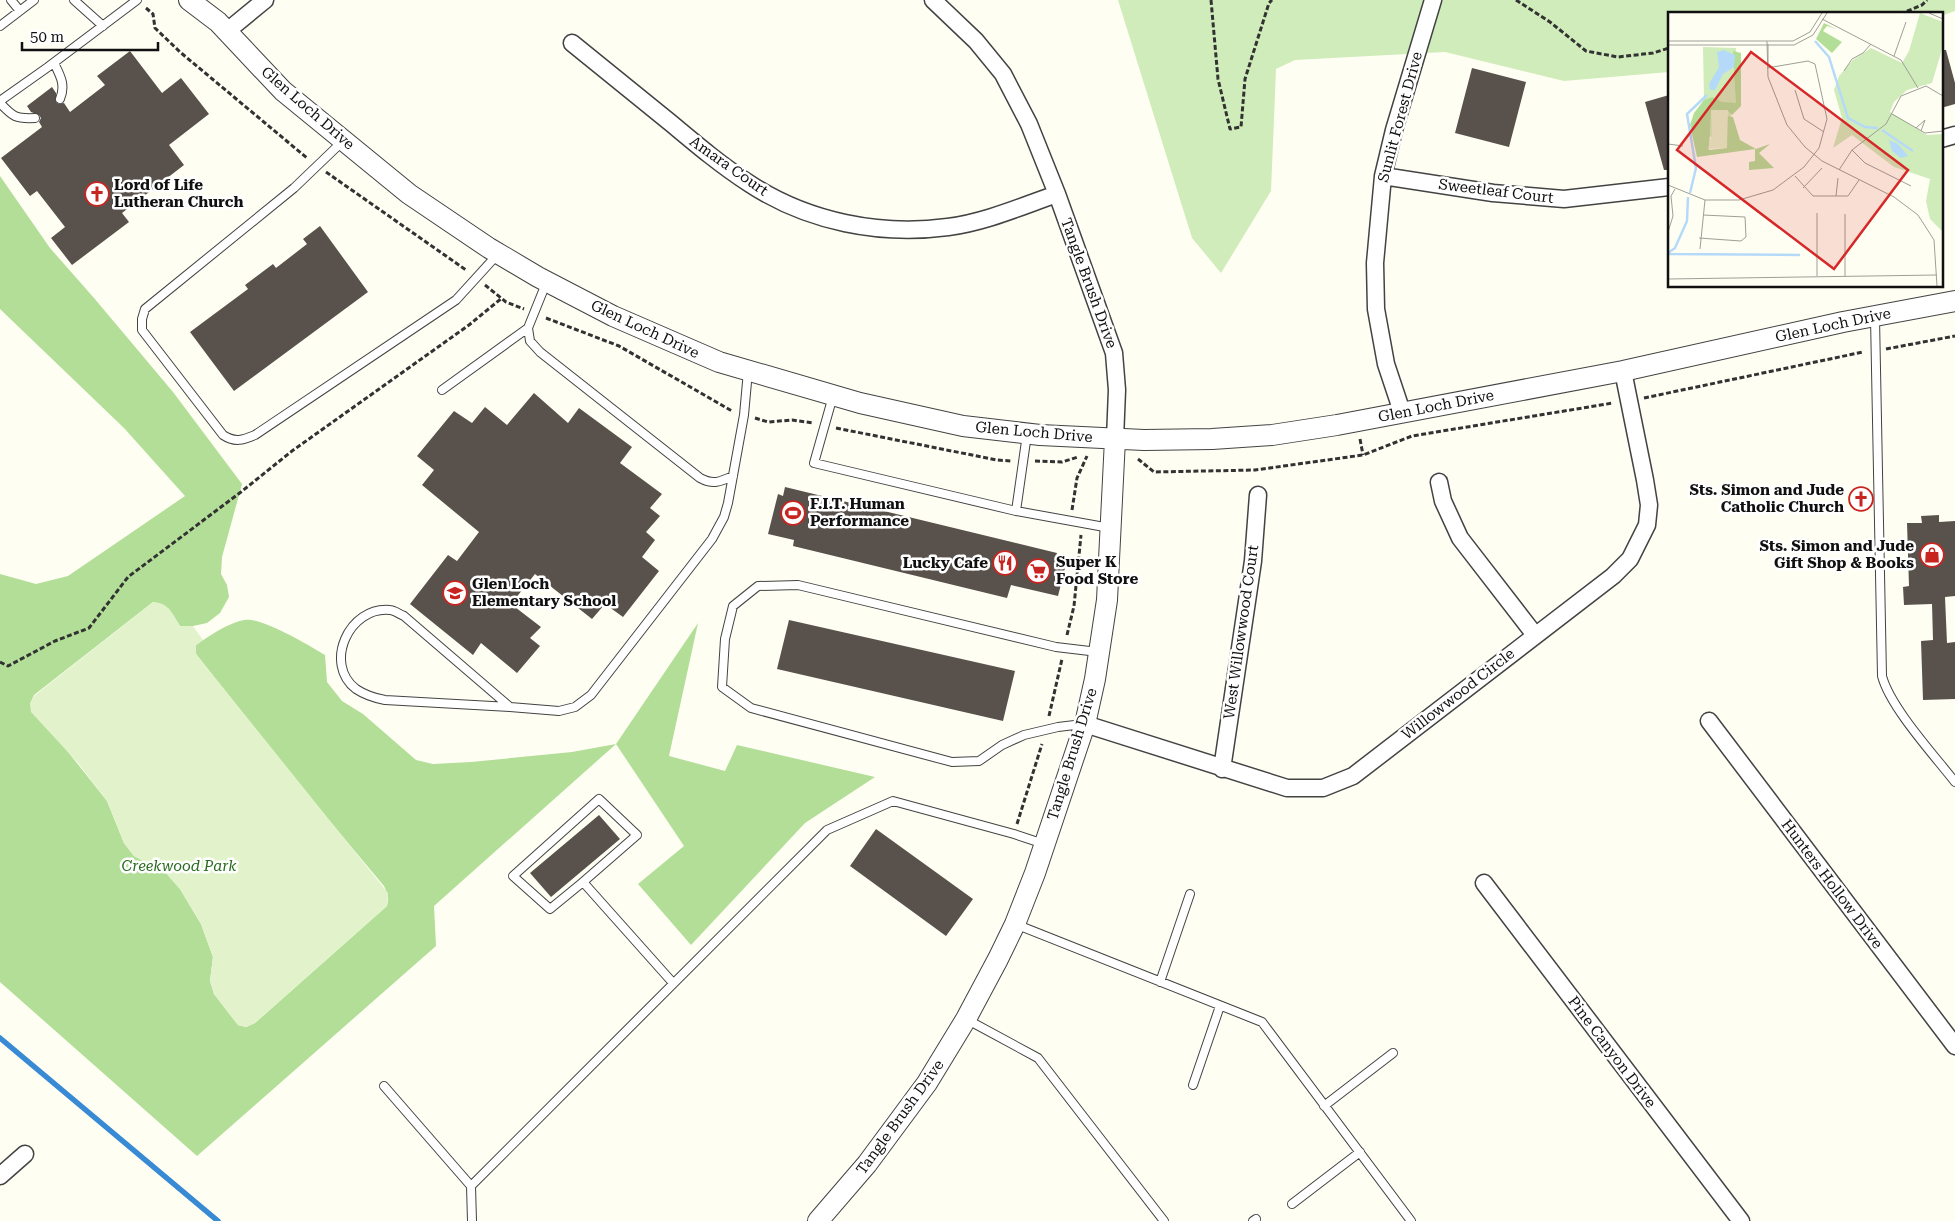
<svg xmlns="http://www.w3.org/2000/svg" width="1955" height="1221" font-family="'Roboto Serif',serif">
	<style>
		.green { fill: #d0ecba }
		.forest { fill: #b2de98 }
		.pitch { fill: #e2f3cc }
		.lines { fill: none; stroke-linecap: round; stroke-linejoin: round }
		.stream { stroke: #388ad4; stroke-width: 5.5 }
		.building { fill: #59524c }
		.service-casing { stroke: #434343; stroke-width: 10 }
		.minor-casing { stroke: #434343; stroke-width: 19 }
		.tertiary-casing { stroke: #434343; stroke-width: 22 }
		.path { stroke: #323232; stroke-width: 3; stroke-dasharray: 5 2.5; stroke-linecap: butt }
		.service { stroke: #fff; stroke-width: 8 }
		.minor { stroke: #fff; stroke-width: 16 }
		.tertiary { stroke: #fff; stroke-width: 20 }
		.labels { text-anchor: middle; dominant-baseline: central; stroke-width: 5; stroke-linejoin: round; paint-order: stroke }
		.street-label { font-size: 15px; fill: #101010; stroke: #fff }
		.poi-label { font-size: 15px; font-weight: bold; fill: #101010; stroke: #fff; text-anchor: start }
		.park-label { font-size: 15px; font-style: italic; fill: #266c1c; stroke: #fff }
		.inset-river { fill: none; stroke: #b5daf9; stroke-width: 2.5 }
		.inset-road { fill: none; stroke: #9f9f98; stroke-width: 1 }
		.view { fill: #d62828; fill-opacity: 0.15; stroke: #d62828; stroke-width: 2.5 }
		.inset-edge { fill: none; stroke: #101010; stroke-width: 2.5 }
	</style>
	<rect width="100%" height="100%" fill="#fffef3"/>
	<path class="green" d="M1118,0H1955V11L1941,16V14H1669V72L1564,81L1445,52L1295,60L1276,69L1271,191L1221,273L1192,238Z"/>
	<path class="forest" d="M0,176L50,248L94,298L173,392L242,484L222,557L221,574L227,585L229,597L220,613L207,623L193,626H180L169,609L153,602L34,695L30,704L107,801L124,843L134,856L166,873L180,889L201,924L213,957L210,981L214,994L238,1025L246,1027L255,1023L387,906C389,898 388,894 384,886L292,776L196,654V645C209,636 228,623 244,620C261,616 310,646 325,655L327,682L342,701L363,714L416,760L433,764L471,762L572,752L616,744L698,623L669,756L725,771L737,745L875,777L805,823L691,945L638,884L684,846L616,744L434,906L436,946L197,1156L0,982V574L36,584L68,576L185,496L124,428L0,309Z"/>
	<path class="pitch" d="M153,602C169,603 172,613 180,626H193L203,640L196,645V654L388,893L387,906L255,1023L246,1027L238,1025L214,994L210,981L213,957L201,924L180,889L166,873L134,856L124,843L107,801L78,763L31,712L30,704L34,696Z"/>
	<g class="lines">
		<path class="stream" d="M0,1038L218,1221"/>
	</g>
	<path class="building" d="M1941,50H1946L1955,83V104L1941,108Z
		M130,51L162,93L181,78L209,114L169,145L184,165L122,213L129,222L72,265L51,238L65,227L37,191L30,196L1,158L42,127L39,122L41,118L39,115L31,112L27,106L52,87L56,93V102L59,104L64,103L70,112L105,85L97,76Z
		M1472,68L1526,82L1509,147L1455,133Z
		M1669,95V170H1664L1645,102Z
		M320,226L368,292L234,391L190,332L248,289L245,285L273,264L276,268L307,244L303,239Z
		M534,393L568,423L579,408L632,447L620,463L662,494L650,508L660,516L646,532L655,540L642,557L659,571L623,617L605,604L592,619L535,574L511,604L541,627L530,638L540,646L517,673L481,643L473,655L410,604L448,555L457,561L479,532L422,485L434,470L417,456L454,411L472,423L485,407L507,425Z
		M785,487L1057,553L1055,562L1066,564L1058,596L1011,585L1007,598L793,546L794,540L768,534L778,494L783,496Z
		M1939,515V522L1955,521V596L1945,597L1947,643L1955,642V699L1923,700L1921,641L1933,640L1932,604L1904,605L1903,587L1909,586L1907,523H1922L1921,516Z
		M789,620L1015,671L1003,721L777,669Z
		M599,815L620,839L551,897L530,873Z
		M876,829L973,899L946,936L850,866Z"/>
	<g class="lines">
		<g class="service-casing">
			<path id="service" d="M11,0L20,11
				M74,0L103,26
				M0,26L34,0
				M54,63C60,75 66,85 60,99
				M0,101L48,67L137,0
				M0,103C13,117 16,119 35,118
				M343,141L294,188L145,309L142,319V330L223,435C235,443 243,440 255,435L456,300L497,255
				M547,281L528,328L530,341L540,352L700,478C713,485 720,482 733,476
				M1875,318L1882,676C1890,707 1934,755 1955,782
				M442,390L528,328
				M833,396L814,463L1016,511L1027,434
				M1016,511L1110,528
				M510,707L385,700C374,698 365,695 356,689C323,664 349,606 390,610C394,610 399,614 404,616L510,707L559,711L575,707L591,695L712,539L724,517L728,503L744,415L748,371
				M1083,724L1058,727L1024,735L1002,745L979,761L952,762L751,708L722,687L725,639L733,606L758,586L798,585L1056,647L1098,652
				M583,882L550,909L513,876L599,799L637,835L583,882L673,983
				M1015,924L1262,1022L1411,1221
				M1160,982L1190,894
				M966,1019L1038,1058L1164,1221
				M1193,1085L1220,1006
				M384,1086L471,1186
				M1324,1106L1393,1053
				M1292,1204L1360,1152
				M472,1221L471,1186L827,830L893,801L1014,834L1044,844
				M1253,1221L1256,1219"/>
		</g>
		<g class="minor-casing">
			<path id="minor" d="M933,0L976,41L1003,74L1029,124L1057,194L1114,353L1117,390L1115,439
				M226,32L265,0
				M572,43C605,70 639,97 672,124C697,145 722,166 750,184C808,222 880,236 948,227C986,222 1022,206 1057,194
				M1941,139L1955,135
				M1383,176L1493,193L1564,199L1669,187
				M1402,412L1386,364L1376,309L1375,263L1383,176L1394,130L1433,0
				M1439,482L1443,501L1460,538L1535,635
				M1709,721L1955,1046
				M1085,724L1287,788H1323L1353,776L1613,576L1630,559L1647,525L1649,505L1645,480L1623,371
				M1222,769L1253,561L1258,495
				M1484,883L1741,1221
				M0,1176L25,1154"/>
		</g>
		<g class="tertiary-casing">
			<path id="tertiary" d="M189,0L218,22L283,91L409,194L489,248L538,277L613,316L719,362L860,403L963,426L1040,435L1144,440L1212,439L1272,435L1337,425L1623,371L1843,322L1955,301
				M818,1221L867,1164L927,1083L966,1019L998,959L1015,924L1035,873L1085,724L1095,679L1107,600L1115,439"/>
		</g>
		<path class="path" d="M1211,0L1218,79L1230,129L1241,127L1245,79L1269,3L1272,0
			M1516,0L1550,22L1586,51L1618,57L1653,53L1669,48
			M146,8L153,14L155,28L180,52L307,158
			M1900,14L1922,5L1927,0
			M326,172L466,270
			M485,285L506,302L524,309
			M546,318L619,346L732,411
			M1886,349L1955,336
			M1644,398L1863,352
			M755,418L768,422L792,420L813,423
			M836,428L997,460L1011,461
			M1360,439L1363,455
			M1138,459L1154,472L1255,470L1363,455L1412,436L1613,403
			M1035,461L1062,462L1078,457
			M1072,510L1077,478L1087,456
			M1067,635L1074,606L1081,535
			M0,662L8,666L55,641L89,628L128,577L241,492L292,451L469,325L502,298
			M1049,716L1062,659
			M1017,824L1042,744"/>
		<use href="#service" class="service"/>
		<use href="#minor" class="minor"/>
		<use href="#tertiary" class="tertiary"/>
	</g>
	<defs>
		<g id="church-ring" transform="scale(1.25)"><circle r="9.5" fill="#fff" stroke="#c82520" stroke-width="1.5"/><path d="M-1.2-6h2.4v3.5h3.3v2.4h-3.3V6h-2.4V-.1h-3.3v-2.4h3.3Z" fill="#c82520"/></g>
		<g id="stadium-ring" transform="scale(1.25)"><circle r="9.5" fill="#fff" stroke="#c82520" stroke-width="1.5"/><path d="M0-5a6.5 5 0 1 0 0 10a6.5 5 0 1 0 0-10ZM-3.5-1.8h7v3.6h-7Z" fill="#c82520"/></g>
		<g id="shop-ring" transform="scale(1.25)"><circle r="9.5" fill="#fff" stroke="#c82520" stroke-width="1.5"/><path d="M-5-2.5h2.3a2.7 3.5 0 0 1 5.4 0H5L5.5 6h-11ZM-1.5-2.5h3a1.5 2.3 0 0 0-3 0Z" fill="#c82520"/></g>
		<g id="restaurant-ring" transform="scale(1.25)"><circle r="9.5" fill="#fff" stroke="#c82520" stroke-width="1.5"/><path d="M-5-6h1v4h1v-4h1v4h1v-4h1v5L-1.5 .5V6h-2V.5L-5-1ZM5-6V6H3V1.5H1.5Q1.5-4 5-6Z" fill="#c82520"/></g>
		<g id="supermarket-ring" transform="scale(1.25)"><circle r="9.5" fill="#fff" stroke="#c82520" stroke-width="1.5"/><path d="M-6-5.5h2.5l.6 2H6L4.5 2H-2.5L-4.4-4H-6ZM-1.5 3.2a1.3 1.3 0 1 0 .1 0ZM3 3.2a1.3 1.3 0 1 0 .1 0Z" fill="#c82520"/></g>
		<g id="school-ring" transform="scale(1.25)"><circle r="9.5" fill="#fff" stroke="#c82520" stroke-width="1.5"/><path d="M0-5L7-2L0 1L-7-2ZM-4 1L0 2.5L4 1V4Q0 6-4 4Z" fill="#c82520"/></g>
	</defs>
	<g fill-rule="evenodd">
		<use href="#church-ring" x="97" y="194"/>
		<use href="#church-ring" x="1861" y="499"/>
		<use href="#stadium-ring" x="793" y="513"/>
		<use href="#shop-ring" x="1932" y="555"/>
		<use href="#restaurant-ring" x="1005" y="563"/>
		<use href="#supermarket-ring" x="1038" y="571"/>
		<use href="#school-ring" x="455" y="593"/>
	</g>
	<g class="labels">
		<g class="street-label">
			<text transform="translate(308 108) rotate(41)">Glen Loch Drive</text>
			<text transform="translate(1400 117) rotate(-75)">Sunlit Forest Drive</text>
			<text transform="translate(729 166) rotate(35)">Amara Court</text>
			<text transform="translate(1496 191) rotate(7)">Sweetleaf Court</text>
			<text transform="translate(1089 283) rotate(70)">Tangle Brush Drive</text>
			<text transform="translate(1833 325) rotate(-12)">Glen Loch Drive</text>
			<text transform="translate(645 329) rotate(25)">Glen Loch Drive</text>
			<text transform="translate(1436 406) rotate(-11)">Glen Loch Drive</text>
			<text transform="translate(1034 432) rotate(5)">Glen Loch Drive</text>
			<text transform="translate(1241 632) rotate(-82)">West Willowwood Court</text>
			<text transform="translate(1458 694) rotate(-38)">Willowwood Circle</text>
			<text transform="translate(1072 754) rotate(-73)">Tangle Brush Drive</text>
			<text transform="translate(1832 884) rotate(53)">Hunters Hollow Drive</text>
			<text transform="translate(1612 1052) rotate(53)">Pine Canyon Drive</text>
			<text transform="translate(900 1117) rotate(-54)">Tangle Brush Drive</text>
		</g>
		<g class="poi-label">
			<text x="114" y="185">Lord of Life<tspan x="114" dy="17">Lutheran Church</tspan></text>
			<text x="1844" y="490" text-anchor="end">Sts. Simon and Jude<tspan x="1844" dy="17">Catholic Church</tspan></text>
			<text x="810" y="504">F.I.T. Human<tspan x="810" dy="17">Performance</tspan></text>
			<text x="1914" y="546" text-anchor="end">Sts. Simon and Jude<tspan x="1914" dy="17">Gift Shop &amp; Books</tspan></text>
			<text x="1056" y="562">Super K<tspan x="1056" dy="17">Food Store</tspan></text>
			<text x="988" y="563" text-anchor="end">Lucky Cafe</text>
			<text x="472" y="584">Glen Loch<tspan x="472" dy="17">Elementary School</tspan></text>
		</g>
		<g class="park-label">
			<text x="179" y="866">Creekwood Park</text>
		</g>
	</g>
	<g transform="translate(1668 12)">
		<rect width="275" height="275" fill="#fffef3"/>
		<path d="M252,1L275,10V34L264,71L239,78L226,90L222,100L259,123L275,122V220L262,207L258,189L262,167L226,155L184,123L165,136L174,106L166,78L171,64L185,48L203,36L234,51L241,39ZM35,35L68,36L71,94L63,95V137L22,113L36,87Z" fill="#d0ecba"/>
		<path d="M156,11L168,17L159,14L155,19L174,30L164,41L148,27ZM65,39L73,41V94L64,103L59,98L43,99L41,138L59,136V104L65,105L72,128L88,137L102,132L91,141L106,156L81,158V150L87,149V137L29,145L22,113L26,101L36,88L44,85L54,90L68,91Z" fill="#b2de98"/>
		<path d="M43,98H60L59,136L40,137L44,122Z" fill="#e2f3cc"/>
		<path d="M56,38L67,43L66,55L55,62L47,78H42L41,72L51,55L49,40ZM221,128L230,132L240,144L233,146L224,139Z" fill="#b5daf9"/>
		<path class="inset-river" d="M147,29L161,45L180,106L197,115L210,116M214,118L245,139M22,181L28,156L19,102L39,83M0,241L7,236L19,209L20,185M0,242L132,243"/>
		<path class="inset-road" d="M261,1L275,7M154,7L233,48L250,76M0,29H125L142,20L154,1M99,29L100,65L119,113L137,135L154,149L226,185L250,203L266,228L269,274M0,33H126L145,23L159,1M226,44L238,10M100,54V32M176,59L184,47L195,41L203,32M127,78L136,107L156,120M224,102L257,121L275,119M248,116L257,108L253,119M0,132L15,134M184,138L197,151L243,174M171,158L184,138L218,112L233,84L258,74L275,84M127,164L145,184H180L191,168M0,173L37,188H71L105,178L136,155L151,136L159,107L147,52L140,49L99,56M135,176L154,156M168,184L170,166M149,201V264M177,202V264M0,220L5,204L3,184L7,177M31,226L73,229L78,225L77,205L35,203M32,237L37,188M0,267L269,263"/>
		<path class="view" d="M83,40L240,158L166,257L9,138Z"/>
		<rect width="275" height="275" class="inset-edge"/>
	</g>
	<path d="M22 42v8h136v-8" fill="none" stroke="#101010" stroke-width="2.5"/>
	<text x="30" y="42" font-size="15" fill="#101010" stroke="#ffffff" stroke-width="4" paint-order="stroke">50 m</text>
</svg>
